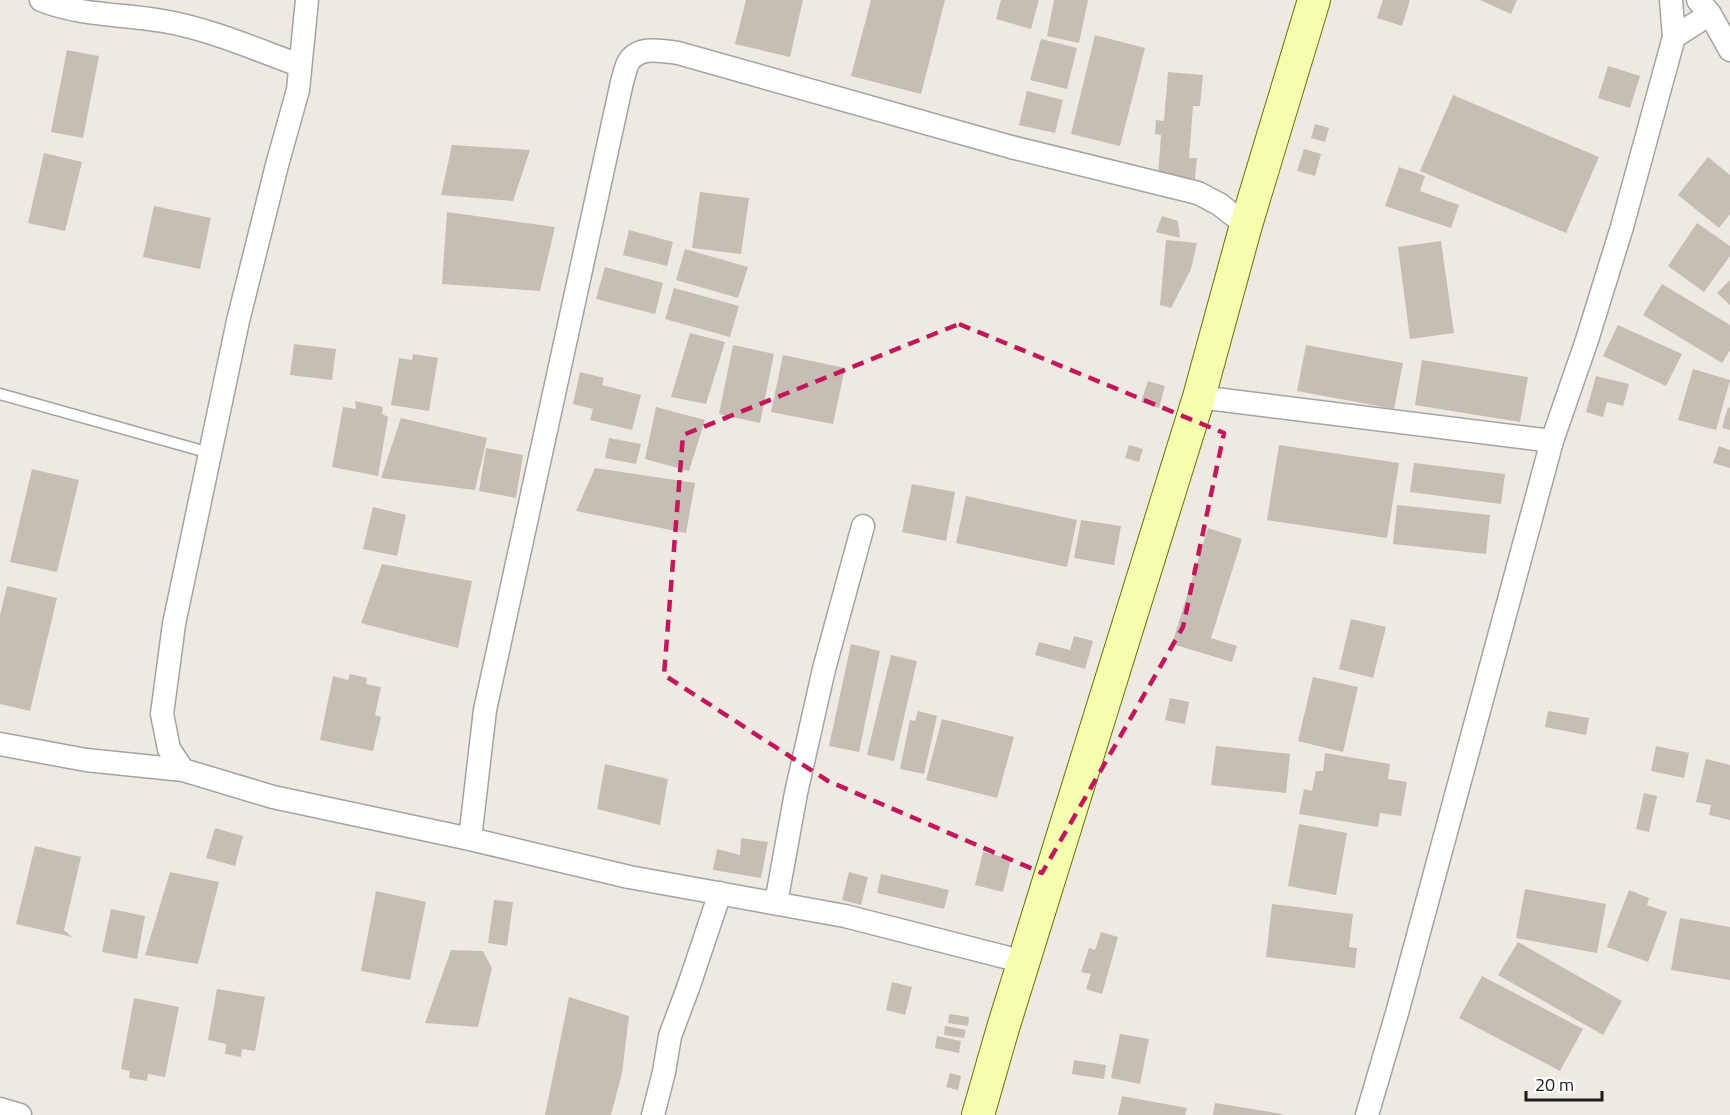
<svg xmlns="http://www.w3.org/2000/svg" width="1730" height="1115" font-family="'Titillium Web',sans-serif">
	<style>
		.building { fill: #c6bdb4 }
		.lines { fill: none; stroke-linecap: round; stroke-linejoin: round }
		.service-casing { stroke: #a3a3a3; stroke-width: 13 }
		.minor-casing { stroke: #a3a3a3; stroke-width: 25 }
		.secondary-casing { stroke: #627600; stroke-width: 34 }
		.service { stroke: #fff; stroke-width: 10 }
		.minor { stroke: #fff; stroke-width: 22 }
		.secondary { stroke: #f5fdaf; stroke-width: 32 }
		.marked { fill: none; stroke: #c2185b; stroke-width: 4.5; stroke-dasharray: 12 8; stroke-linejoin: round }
	</style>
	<rect width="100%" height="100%" fill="#eeeae1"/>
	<path class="building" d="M746,0H803L790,57L735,44Z
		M871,0H945L921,94L851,76Z
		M1001,0H1039L1031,29L996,19Z
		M1054,0H1088L1079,43L1047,36Z
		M1383,0H1410L1402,26L1377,18Z
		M1480,0H1517L1511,14Z
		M1095,35L1145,48L1120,146L1071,134Z
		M1041,39L1077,48L1067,89L1030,80Z
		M67,50L99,56L83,138L51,132Z
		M1608,66L1640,76L1630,108L1598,98Z
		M1168,72L1203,75L1200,106H1193L1189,158H1197L1195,179L1158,176L1161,135L1155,134L1156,120L1164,121Z
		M1027,91L1063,100L1055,133L1019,125Z
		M1453,95L1599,157L1566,233L1420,171Z
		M1315,124L1329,128L1325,142L1311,138Z
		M452,145L530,150L513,201L441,195Z
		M1304,149L1321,154L1315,176L1297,171Z
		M44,153L82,162L65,231L28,223Z
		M1708,157L1730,175V214L1719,228L1678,195Z
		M1399,167L1425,176L1420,191L1459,205L1451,228L1385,206Z
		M700,192L749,198L741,254L692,248Z
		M154,206L211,218L200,269L143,257Z
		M447,212L555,227L540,291L442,284Z
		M1162,216L1178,221L1180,238L1156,232Z
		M1697,223L1730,246V256L1704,292L1668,266Z
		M629,230L673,242L667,266L623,255Z
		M1166,240L1197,243L1191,269L1171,308L1160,305Z
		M1441,241L1454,333L1410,339L1398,247Z
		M685,249L748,267L738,298L676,280Z
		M605,267L663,283L655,314L596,299Z
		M1730,280V305L1717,293Z
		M1662,284L1730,325V350L1722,363L1643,315Z
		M674,288L739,306L730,337L665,319Z
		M1618,325L1682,354L1666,386L1603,356Z
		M690,333L725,342L706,404L671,397Z
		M294,344L336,349L332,380L290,375Z
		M733,345L774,354L760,423L719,414Z
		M1306,345L1403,363L1394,409L1297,391Z
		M413,354L438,358L429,411L391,405L399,358L412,360Z
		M783,355L845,368L833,424L771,412Z
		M1422,360L1528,377L1520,422L1415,405Z
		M1693,369L1730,380L1716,430L1678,420Z
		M580,372L604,378L602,385L641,395L632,430L590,420L593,409L573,404Z
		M1596,376L1629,384L1623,406L1607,402L1603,417L1586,412Z
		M1148,381L1165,386L1159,408L1141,402Z
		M355,401L383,407L382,414L388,417L378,476L332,467L343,407L356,409Z
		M656,407L705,420L689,471L645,459Z
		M1728,407L1730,408V430L1722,428Z
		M401,418L487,438L475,490L381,478Z
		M609,438L641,444L636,464L605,458Z
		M1129,445L1143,449L1139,462L1125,458Z
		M1279,445L1399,463L1387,538L1267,520Z
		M1719,446L1730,450V468L1713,463Z
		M486,448L523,455L516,498L479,491Z
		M1414,463L1505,474L1501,504L1410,492Z
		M595,468L695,483L686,533L576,511Z
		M32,469L79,480L57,572L10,562Z
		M912,484L955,492L946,541L902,532Z
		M966,496L1077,520L1067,567L956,543Z
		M1397,505L1490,515L1486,554L1393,544Z
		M373,507L406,515L397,556L363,549Z
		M1081,520L1121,526L1114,565L1074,558Z
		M1208,528L1242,539L1211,638L1237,646L1232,662L1172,644Z
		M382,564L472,581L458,648L361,623Z
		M7,586L57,598L30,711L0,704V615Z
		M1351,619L1386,627L1373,678L1339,669Z
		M1074,636L1093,641L1085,669L1035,655L1039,642L1070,650Z
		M851,644L880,651L859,752L829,746Z
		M891,655L917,661L894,761L867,755Z
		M350,674L367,678L366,684L381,687L375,715L381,717L373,751L320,740L333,676L348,680Z
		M1313,677L1358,687L1343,752L1298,741Z
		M1170,698L1189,702L1185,724L1165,720Z
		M918,711L937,716L924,774L900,769L910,720L915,721Z
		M1548,711L1589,718L1586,735L1545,727Z
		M942,719L1014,737L997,798L926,780Z
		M1216,746L1290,754L1286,793L1211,785Z
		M1656,746L1689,753L1684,778L1651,771Z
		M1325,753L1390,764L1388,779L1407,782L1401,816L1380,813L1378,827L1299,814L1304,789L1312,791L1316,771H1323Z
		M1706,759L1730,765V820L1709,815L1711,805L1696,802Z
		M605,764L668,779L660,825L597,809Z
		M1644,793L1657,796L1649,832L1636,829Z
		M1299,824L1347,833L1336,895L1288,886Z
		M215,828L243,836L235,866L206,858Z
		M741,838L768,842L761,878L713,870L717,849L740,855Z
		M35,846L81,857L64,930L72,937L16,924Z
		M983,852L1011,859L1003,892L975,885Z
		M170,872L219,882L198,964L145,955Z
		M849,872L868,877L861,905L842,900Z
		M881,874L949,890L944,909L877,893Z
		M1525,889L1606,904L1597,953L1516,938Z
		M1629,890L1649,898L1647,905L1667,912L1648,962L1607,947Z
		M376,891L426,902L410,980L361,971Z
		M494,900L513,902L507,946L488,943Z
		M1272,904L1353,914L1349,947L1357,948L1355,968L1266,957Z
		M111,909L145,916L137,959L102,952Z
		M1680,918L1730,927V980L1671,970Z
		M1101,932L1118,937L1102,994L1086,989L1091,974L1081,972L1089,948L1095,950Z
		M1518,942L1622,1001L1603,1035L1498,975Z
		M451,950L483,951L492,968L478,1027L425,1023Z
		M1482,976L1583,1029L1560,1071L1459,1018Z
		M892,982L912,987L905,1015L886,1010Z
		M217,989L265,997L255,1051L242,1049L241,1057L225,1054L226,1044L208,1040Z
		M569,997L629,1016L622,1073L611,1115H545Z
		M134,998L179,1007L165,1077L148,1074L147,1081L129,1078L130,1071L121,1069Z
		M949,1014L969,1017L968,1026L948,1023Z
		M945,1026L966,1030L964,1038L944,1035Z
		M1120,1034L1149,1039L1140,1084L1111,1078Z
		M937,1036L961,1041L959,1053L935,1048Z
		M1074,1060L1106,1065L1104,1079L1072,1074Z
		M950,1073L961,1076L958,1090L946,1087Z
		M1122,1096L1187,1108L1185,1115H1118Z
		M1215,1103L1282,1114V1115H1213Z"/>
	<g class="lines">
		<g class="service-casing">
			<path id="service" d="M0,394L210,453"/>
		</g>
		<g class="minor-casing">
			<path id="minor" d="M41,0C81,16 122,14 163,21C210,29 255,49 299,65
				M1698,0L1710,14L1730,50
				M1674,37L1710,14
				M1199,397L1552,441
				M0,744L86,760L183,770L273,797L470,839L629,877L845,916L1024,962
				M183,770L169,749L162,714L174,624L238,321L277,165L298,90L307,0
				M470,839L485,710L622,82C624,76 625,69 628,63C638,45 662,51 678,53L1011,147L1198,193L1219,204L1246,225
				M776,903L796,793L824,669L863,526
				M0,1109L20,1115
				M653,1115L664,1072L670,1036L688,988L720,893
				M1367,1115L1397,1013L1552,441L1587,340L1622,227L1674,37L1671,0"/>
		</g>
		<g class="secondary-casing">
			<path id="secondary" d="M978,1115L1003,1028L1199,397L1246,225L1314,0"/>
		</g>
		<use href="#service" class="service"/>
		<use href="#minor" class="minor"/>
		<use href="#secondary" class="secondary"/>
	</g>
	<path class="marked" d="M959,324L1224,433L1183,627L1042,873L828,781L664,675L683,435Z"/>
	<path d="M1526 1091v9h76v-9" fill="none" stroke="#1c1c1c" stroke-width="3"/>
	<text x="1535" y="1091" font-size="18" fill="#1c1c1c" stroke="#ffffff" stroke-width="4.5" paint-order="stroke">20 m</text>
</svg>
